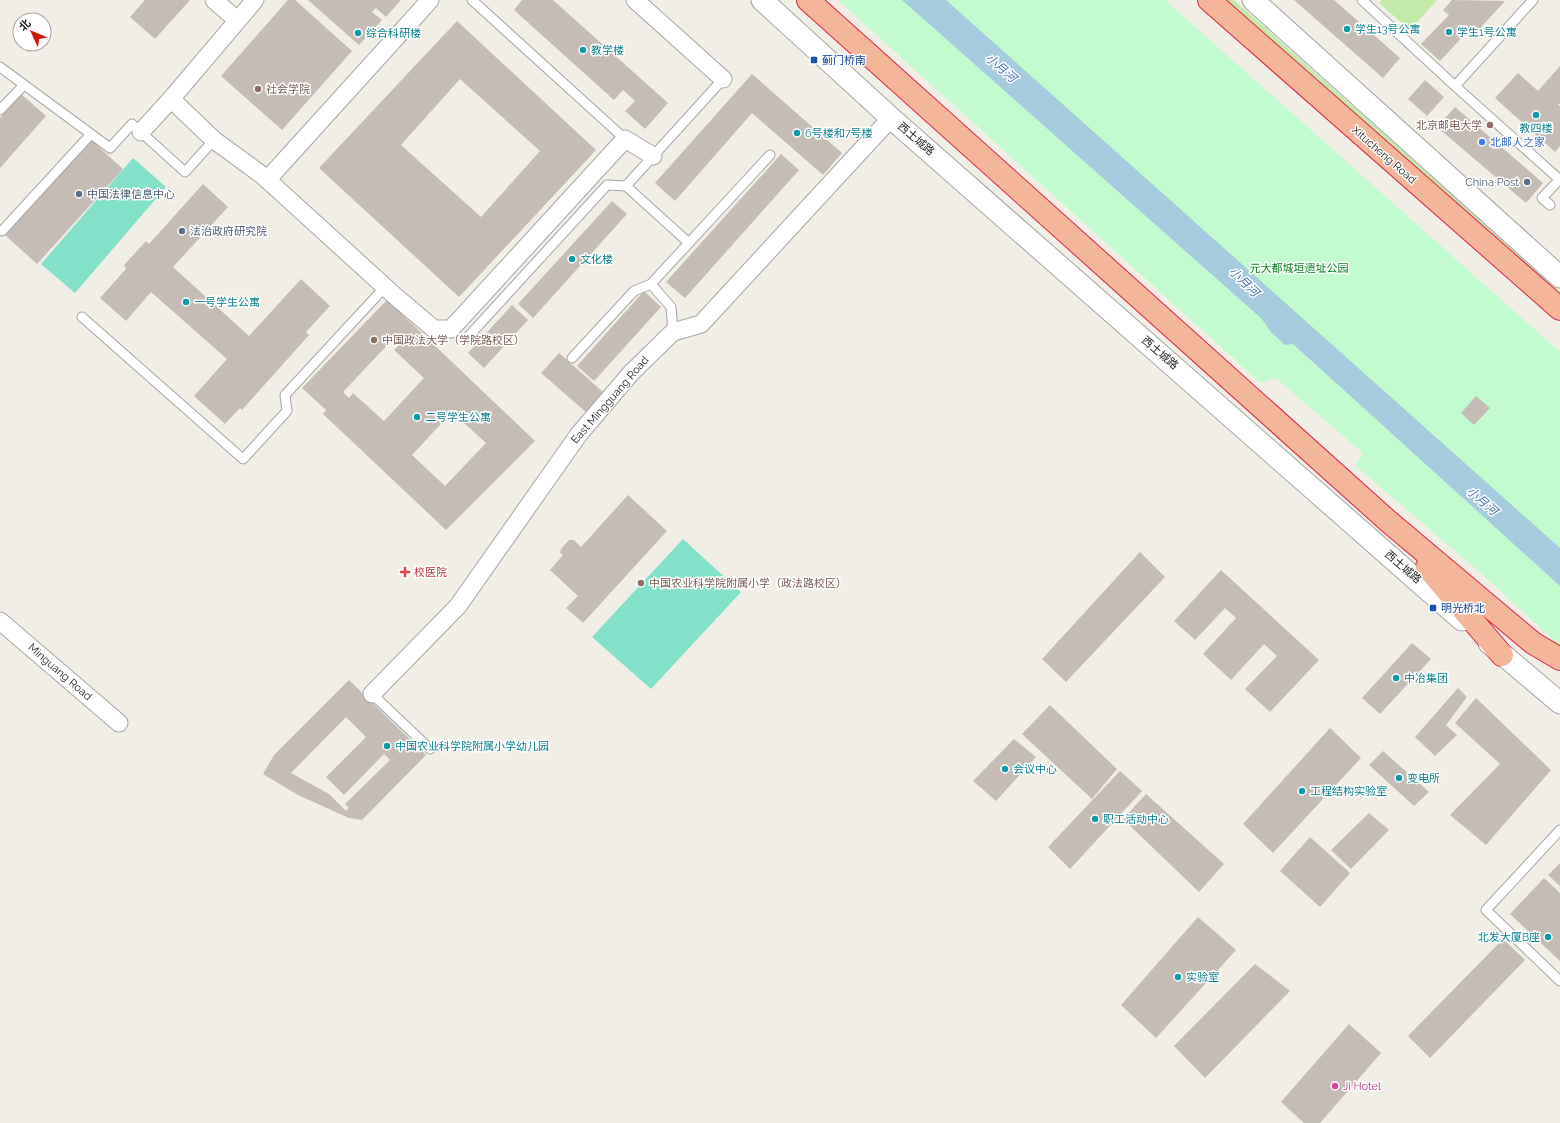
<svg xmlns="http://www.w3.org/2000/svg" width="1560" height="1123" font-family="Raleway,'Noto Sans SC',sans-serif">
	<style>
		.grass { fill: #c2ebaa }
		.park { fill: #c2fbcd }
		.pitch { fill: #82e1c8 }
		.water { fill: #a5cbdf }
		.building { fill: #c5bdb5; fill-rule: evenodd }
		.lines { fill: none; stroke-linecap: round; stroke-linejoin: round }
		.service-casing { stroke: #a6a6a6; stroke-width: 11 }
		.minor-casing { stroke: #a6a6a6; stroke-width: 19 }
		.tertiary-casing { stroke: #a6a6a6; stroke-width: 23 }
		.trunk-casing { stroke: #df224b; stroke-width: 24 }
		.service { stroke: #fff; stroke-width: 9 }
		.minor { stroke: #fff; stroke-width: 17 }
		.tertiary { stroke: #fff; stroke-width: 21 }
		.trunk { stroke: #f4b698; stroke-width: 22 }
		.culture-dot { fill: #0f9aa8; stroke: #fff; stroke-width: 1.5 }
		.transit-dot { fill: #1a4fb4; stroke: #fff; stroke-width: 1.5 }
		.education-dot { fill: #8d6e63; stroke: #fff; stroke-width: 1.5 }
		.shop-dot { fill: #3f7fe0; stroke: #fff; stroke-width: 1.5 }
		.service-dot { fill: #5c6f8a; stroke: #fff; stroke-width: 1.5 }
		.health-dot { fill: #e0444e; stroke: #fff; stroke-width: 1.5 }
		.hotel-dot { fill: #d1479c; stroke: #fff; stroke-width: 1.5 }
		.labels { text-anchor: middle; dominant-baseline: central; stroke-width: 3; stroke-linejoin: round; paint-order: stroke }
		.culture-label { font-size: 11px; fill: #0d838f; stroke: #fff; text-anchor: start }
		.transit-label { font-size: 11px; fill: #164399; stroke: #fff; text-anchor: start }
		.education-label { font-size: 11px; fill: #785e54; stroke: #fff; text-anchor: start }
		.street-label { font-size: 11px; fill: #1f1f1f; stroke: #fff }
		.shop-label { font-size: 11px; fill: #366cbe; stroke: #fff; text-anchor: start }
		.service-label { font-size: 11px; fill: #4e5e75; stroke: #fff; text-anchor: start }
		.park-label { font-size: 11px; fill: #098222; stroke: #fff }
		.health-label { font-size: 11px; fill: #be3a42; stroke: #fff; text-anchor: start }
		.hotel-label { font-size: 11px; fill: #b23c85; stroke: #fff; text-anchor: start }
		.water-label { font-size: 12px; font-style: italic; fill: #4970b2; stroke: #fff }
	</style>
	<rect width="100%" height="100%" fill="#f0eee5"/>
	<path class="grass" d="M1225,0H1234L1560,291V298Z
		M1382,0H1437L1410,30L1379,3Z"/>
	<path class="park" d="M838,0H1165L1560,352V646L1489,580L1355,465L1363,453L1276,378L1261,383Z"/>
	<path class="pitch" d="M133,158L166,187L75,293L41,264Z
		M683,539L741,592L651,689L592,637Z"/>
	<path class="water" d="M902,0H946L1560,548V586L1293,344L1285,345L1270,331L1262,319Z"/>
	<path class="building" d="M145,0H190L155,39L130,17Z
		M288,0H295L352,51L282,130L221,76Z
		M308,0H401L386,17L376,8L372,12L382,20L359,45Z
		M522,0H553L668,103L645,129L625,111L635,101L623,90L614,100L514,10Z
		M1294,0H1334L1400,58L1383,78Z
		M1452,0L1505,1L1474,35L1469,30L1440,61L1421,44L1449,15L1443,10Z
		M457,21L596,150L459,297L319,168ZM460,79L540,151L481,217L401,145Z
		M1560,66V103L1558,105L1560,106V146L1555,152L1495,98L1518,73L1538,91Z
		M752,74L842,153L823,175L752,113L675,201L655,183Z
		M1425,80L1444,97L1427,116L1408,99Z
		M21,94L46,116L0,168V118Z
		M1455,107L1543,183L1526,203L1437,127Z
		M90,139L123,169L37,264L5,235Z
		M781,154L799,170L685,298L666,282Z
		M203,184L228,207L173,267L249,336L301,279L330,306L306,332L309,335L242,410L240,408L225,424L194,396L227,359L151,292L126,321L100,298L126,269L124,265L146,241L149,244Z
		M612,201L627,214L533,318L518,304Z
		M644,291L661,307L594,381L577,366Z
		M387,300L535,441L446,530L323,414L326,410L302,388ZM393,339L399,345L394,350L424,378L384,421L353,393L349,398L343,392ZM452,412L486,443L445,486L412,455Z
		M512,305L528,320L484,368L468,353Z
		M559,353L604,393L587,413L541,373Z
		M1476,396L1490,408L1474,425L1461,413Z
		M628,495L667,531L583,623L566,608L578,596L550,570L563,555L560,553L561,549L569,540H574L581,547Z
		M1140,552L1165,577L1066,682L1042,659Z
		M1221,570L1319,660L1270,712L1245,689L1277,656L1264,644L1231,680L1203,654L1236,618L1225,608L1195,640L1174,621Z
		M1412,643L1431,659L1380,714L1362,698Z
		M349,680L426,755L362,820L349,818L298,795L263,774L274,755ZM346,717L366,737L326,777L344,795L384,754L390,760L345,804L349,808L346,811L329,794L291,773Z
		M1458,688L1467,697L1446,725L1457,735L1435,756L1415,737Z
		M1476,698L1551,770L1486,845L1450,815L1500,764L1455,723Z
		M1050,705L1117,769L1092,799L1022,734Z
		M1330,728L1361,758L1273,853L1243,824Z
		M1014,739L1036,757L996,801L973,781Z
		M1383,751L1429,792L1414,806L1369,765Z
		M1120,771L1142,791L1070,869L1048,847Z
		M1146,794L1224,864L1199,892L1123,819Z
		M1369,813L1389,830L1351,869L1331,850Z
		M1310,837L1350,873L1320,907L1280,871Z
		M1560,863V886L1548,875Z
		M1544,878L1560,893V961L1510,914Z
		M1198,917L1236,950L1156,1038L1121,1005Z
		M1503,939L1525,960L1430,1058L1408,1036Z
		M1255,964L1290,991L1205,1078L1174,1046Z
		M1349,1024L1381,1053L1320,1123H1304L1281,1102Z"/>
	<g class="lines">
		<g class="service-casing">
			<path id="service" d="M472,0L625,139
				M1362,0L1455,86L1560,180
				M0,67L110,148L132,124L185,172L214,140
				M1455,86L1533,0
				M0,110L23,86
				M626,186L723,79
				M1550,205L1542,198L1560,179
				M2,231L91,134
				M82,317L243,459L287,411L285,395L385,287
				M673,332L671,307L651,284L770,155
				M467,338L607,185L626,186L689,243
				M572,358L634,291L651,284
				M372,694L430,749
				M1560,830L1486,910L1560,981"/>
		</g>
		<g class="minor-casing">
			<path id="minor" d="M214,0L237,20
				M255,0L171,99L214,140L262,175L395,296L434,329H451L625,139L653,156
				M635,0L723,79
				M141,132L171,99
				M267,180L430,0
				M0,621L119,723
				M372,694L458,606L579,434L632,372L673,332L701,324L891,118"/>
		</g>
		<g class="tertiary-casing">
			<path id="tertiary" d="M762,0L891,118L1462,620
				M1253,0L1560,277
				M1489,643L1560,703"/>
		</g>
		<g class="trunk-casing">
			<path id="trunk" d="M808,0L1388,521L1533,643L1560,659
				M1209,0L1560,309
				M1427,567L1502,655"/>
		</g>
		<use href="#service" class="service"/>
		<use href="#minor" class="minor"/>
		<use href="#tertiary" class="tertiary"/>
		<use href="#trunk" class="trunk"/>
	</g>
	<g class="culture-dot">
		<circle cx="1347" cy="29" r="4"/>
		<circle cx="1449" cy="32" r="4"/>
		<circle cx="358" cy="33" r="4"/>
		<circle cx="583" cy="50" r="4"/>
		<circle cx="1536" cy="115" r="4"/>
		<circle cx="797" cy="133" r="4"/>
		<circle cx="572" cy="259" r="4"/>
		<circle cx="186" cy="302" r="4"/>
		<circle cx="417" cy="417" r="4"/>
		<circle cx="1396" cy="678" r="4"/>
		<circle cx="387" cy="746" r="4"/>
		<circle cx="1005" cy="769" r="4"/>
		<circle cx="1399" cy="778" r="4"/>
		<circle cx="1302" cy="791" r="4"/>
		<circle cx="1095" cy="819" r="4"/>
		<circle cx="1548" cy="937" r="4"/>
		<circle cx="1178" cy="977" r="4"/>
	</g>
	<g class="transit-dot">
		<rect x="810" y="56" width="8" height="8" rx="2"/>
		<rect x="1429" y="604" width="8" height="8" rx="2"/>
	</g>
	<g class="education-dot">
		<circle cx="258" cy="89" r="4"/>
		<circle cx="1490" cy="125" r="4"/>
		<circle cx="374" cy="340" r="4"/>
		<circle cx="641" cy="583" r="4"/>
	</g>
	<circle class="shop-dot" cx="1482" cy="142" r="4"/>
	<g class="service-dot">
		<circle cx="1527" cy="182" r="4"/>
		<circle cx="79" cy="194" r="4"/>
		<circle cx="182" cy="231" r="4"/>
	</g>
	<path class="health-dot" d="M403 566h4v4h4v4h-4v4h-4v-4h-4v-4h4z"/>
	<circle class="hotel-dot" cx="1335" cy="1086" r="4"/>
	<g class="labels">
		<g class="culture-label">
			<text x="1355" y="29">学生13号公寓</text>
			<text x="1457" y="32">学生1号公寓</text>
			<text x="366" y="33">综合科研楼</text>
			<text x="591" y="50">教学楼</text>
			<text x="1536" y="128" text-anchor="middle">教四楼</text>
			<text x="805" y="133">6号楼和7号楼</text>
			<text x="580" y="259">文化楼</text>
			<text x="194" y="302">一号学生公寓</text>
			<text x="425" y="417">二号学生公寓</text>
			<text x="1404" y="678">中冶集团</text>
			<text x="395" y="746">中国农业科学院附属小学幼儿园</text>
			<text x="1013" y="769">会议中心</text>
			<text x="1407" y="778">变电所</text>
			<text x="1310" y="791">工程结构实验室</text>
			<text x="1103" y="819">职工活动中心</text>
			<text x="1540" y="937" text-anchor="end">北发大厦B座</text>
			<text x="1186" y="977">实验室</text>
		</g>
		<g class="transit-label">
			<text x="822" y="60">蓟门桥南</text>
			<text x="1441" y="608">明光桥北</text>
		</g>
		<g class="education-label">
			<text x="266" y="89">社会学院</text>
			<text x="1482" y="125" text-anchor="end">北京邮电大学</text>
			<text x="382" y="340">中国政法大学（学院路校区）</text>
			<text x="649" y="583">中国农业科学院附属小学（政法路校区）</text>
		</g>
		<g class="street-label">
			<text transform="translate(916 139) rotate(41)">西土城路</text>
			<text transform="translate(1384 155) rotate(41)">Xitucheng Road</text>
			<text transform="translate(1160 353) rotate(41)">西土城路</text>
			<text transform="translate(610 400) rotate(-49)">East Mingguang Road</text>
			<text transform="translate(1403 567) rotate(41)">西土城路</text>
			<text transform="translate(60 672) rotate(41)">Minguang Road</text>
		</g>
		<g class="shop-label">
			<text x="1490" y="142">北邮人之家</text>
		</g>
		<g class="service-label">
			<text x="1519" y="182" text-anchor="end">China Post</text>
			<text x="87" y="194">中国法律信息中心</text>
			<text x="190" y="231">法治政府研究院</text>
		</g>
		<g class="park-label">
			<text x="1299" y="268">元大都城垣遗址公园</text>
		</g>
		<g class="health-label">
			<text x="414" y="572">校医院</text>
		</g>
		<g class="hotel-label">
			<text x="1343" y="1086">Ji Hotel</text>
		</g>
		<g class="water-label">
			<text transform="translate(1001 68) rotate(41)">小月河</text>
			<text transform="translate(1244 282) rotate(44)">小月河</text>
			<text transform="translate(1482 501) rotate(41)">小月河</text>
		</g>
	</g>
	<g transform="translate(32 32) rotate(314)"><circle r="19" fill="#ffffff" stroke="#a5a5a5"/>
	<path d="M0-3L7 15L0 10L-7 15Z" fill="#cf1900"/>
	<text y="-6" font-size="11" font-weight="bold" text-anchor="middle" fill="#1f1f1f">北</text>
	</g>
</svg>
